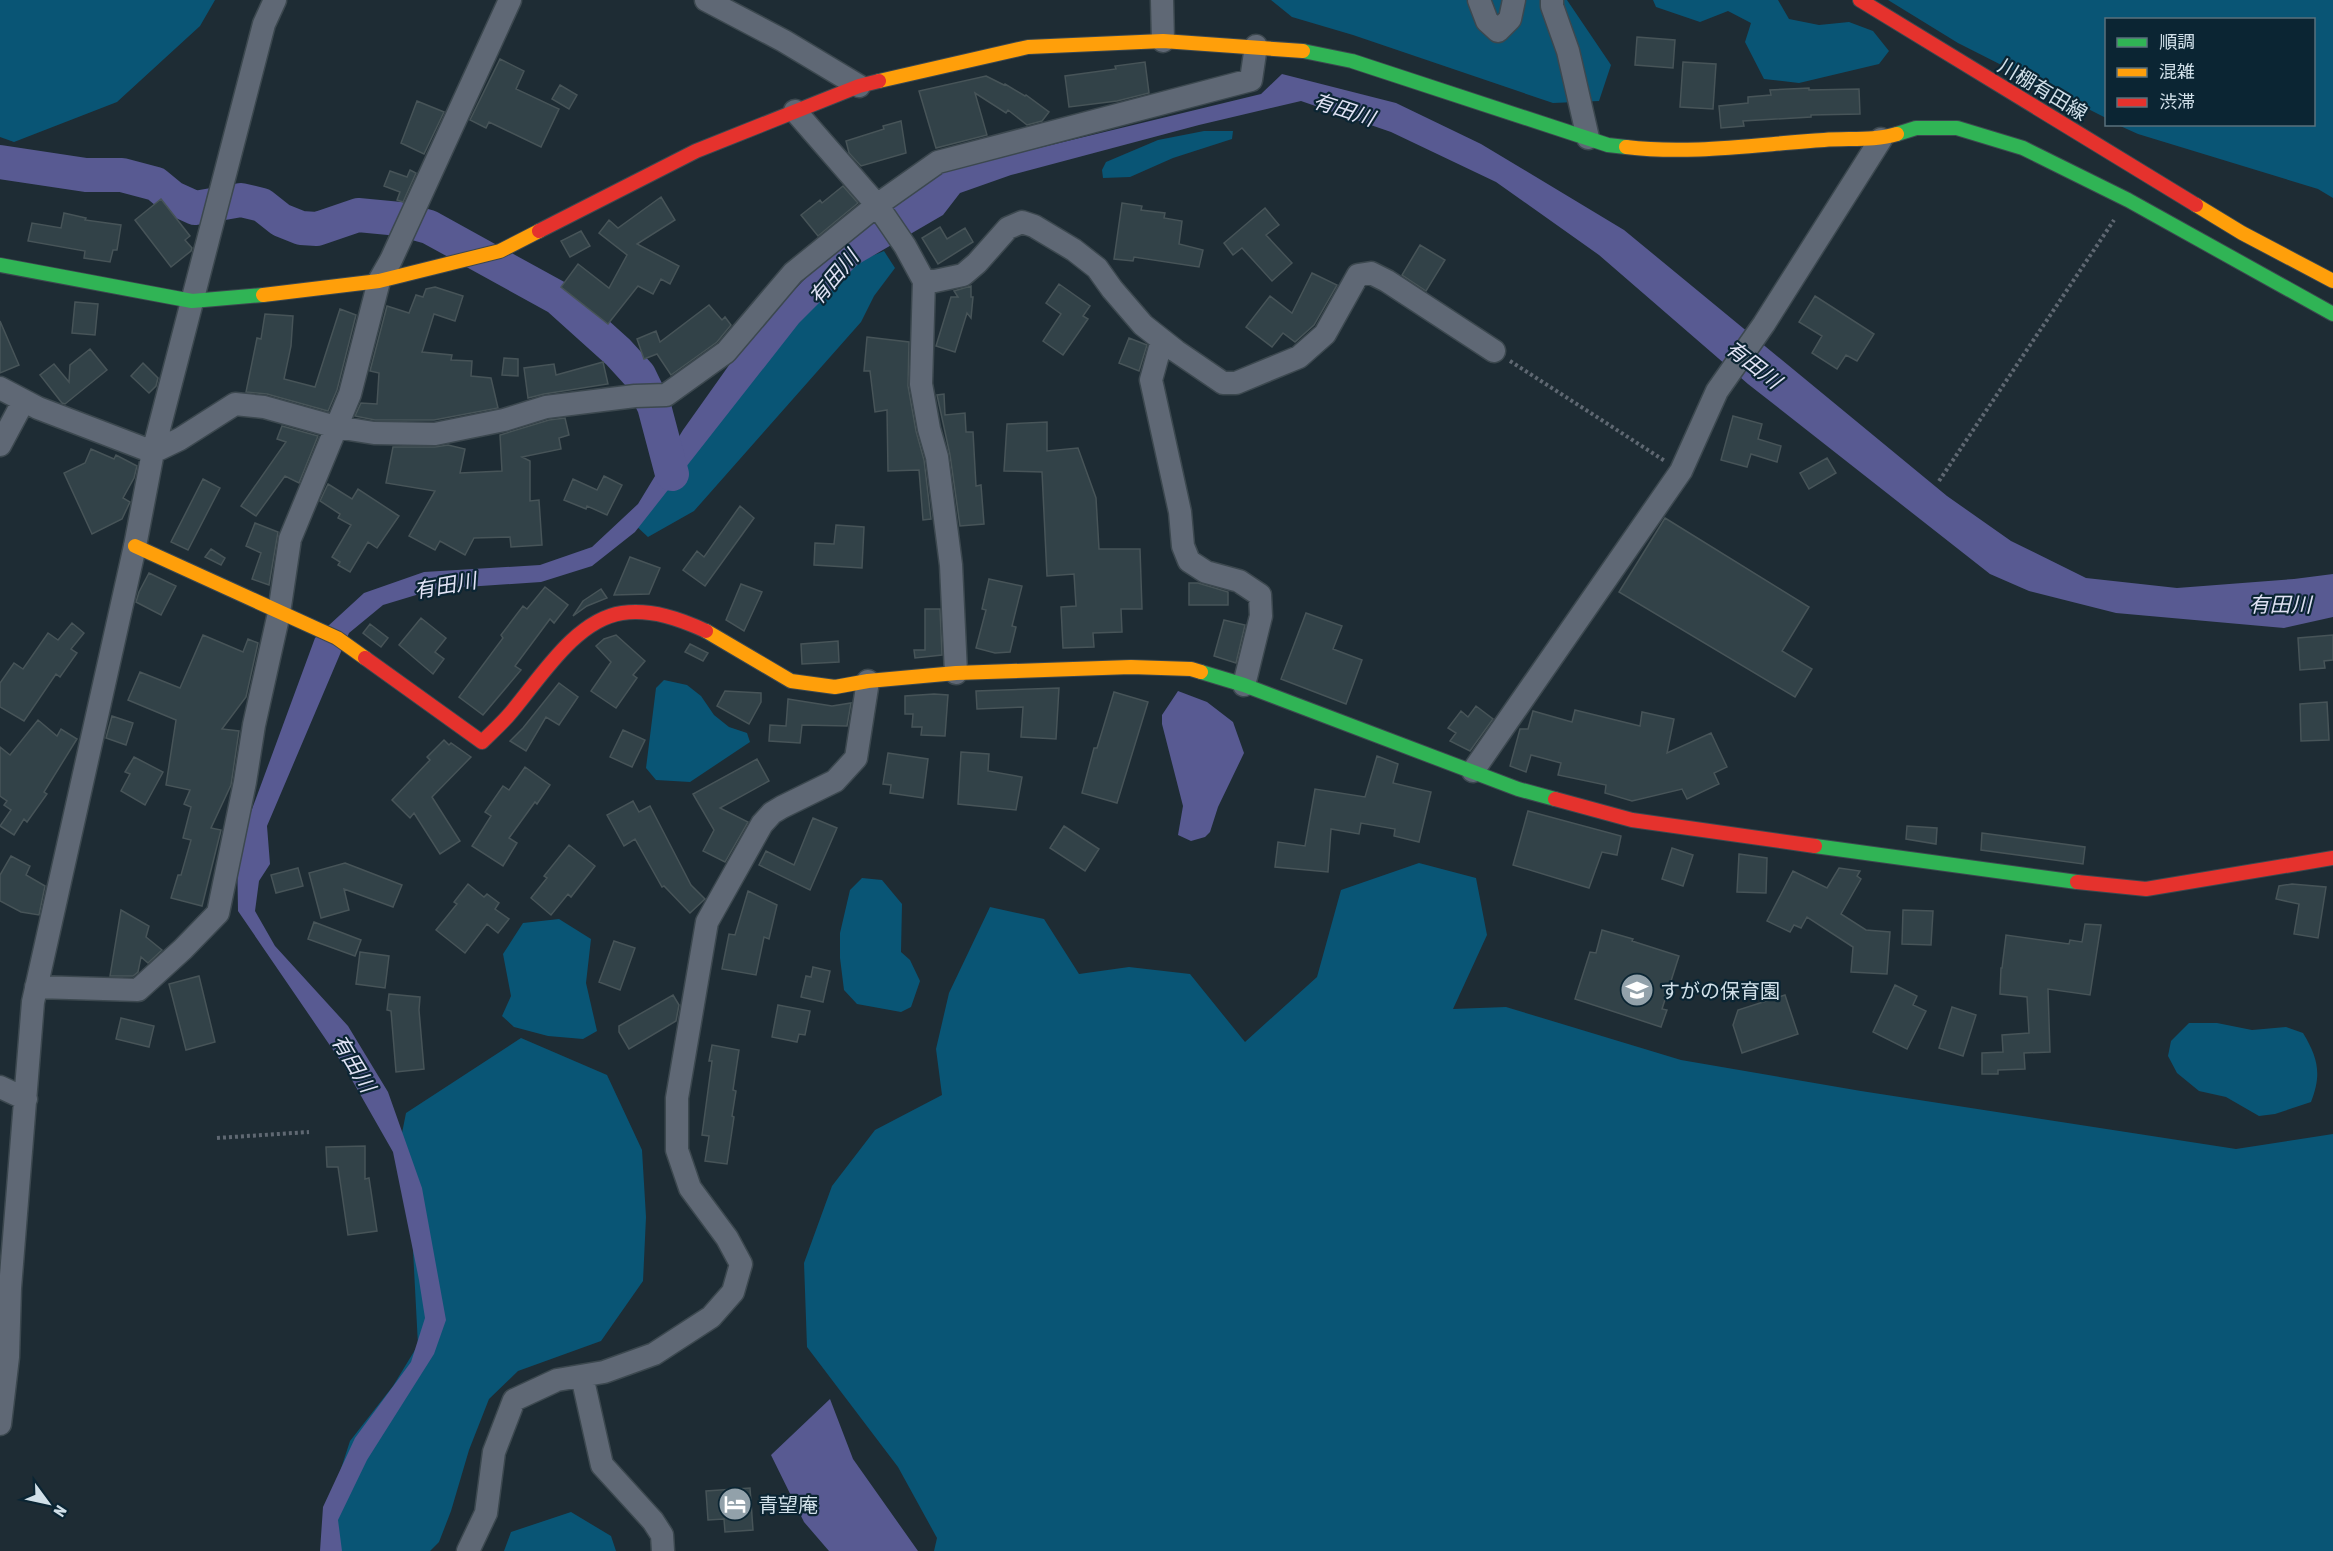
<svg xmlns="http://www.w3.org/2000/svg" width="2333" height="1551" font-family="'Asap Condensed','Noto Sans JP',sans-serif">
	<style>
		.green { fill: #095575 }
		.water { fill: #585a92 }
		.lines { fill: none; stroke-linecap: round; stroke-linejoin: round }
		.river { stroke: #585a92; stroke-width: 34 }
		.building { fill: #324248; stroke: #475458; stroke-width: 1.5 }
		.street-casing { stroke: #3c484f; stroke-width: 25 }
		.fast-casing { stroke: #3c484f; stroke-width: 16 }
		.slow-casing { stroke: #3c484f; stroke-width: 16 }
		.jam-casing { stroke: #3c484f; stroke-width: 16 }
		.path { stroke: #5f6872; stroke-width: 4; stroke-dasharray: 3 3; stroke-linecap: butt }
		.street { stroke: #5f6875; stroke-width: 22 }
		.fast { stroke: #30b455; stroke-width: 14 }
		.slow { stroke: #ff9f0a; stroke-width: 14 }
		.jam { stroke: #e5322d; stroke-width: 14 }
		.labels { text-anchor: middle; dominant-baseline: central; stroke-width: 4.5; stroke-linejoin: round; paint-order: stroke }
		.street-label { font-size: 20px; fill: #d1e0e9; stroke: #0b2533 }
		.poi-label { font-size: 20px; fill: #d1e0e9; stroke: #0b2533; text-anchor: start }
		.water-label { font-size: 21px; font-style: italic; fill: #e1e3f5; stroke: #0b2533 }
	</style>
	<rect width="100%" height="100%" fill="#1e2c34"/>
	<path class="green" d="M0,0H215L200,26L117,102L14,142L0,137Z
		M1271,0H1567L1611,65L1599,101L1553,103L1353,35L1292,17Z
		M1653,0H1778L1789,19L1819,25L1849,22L1873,31L1889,51L1879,64L1799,83L1764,79L1745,42L1751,23L1728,11L1700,22L1656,7Z
		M1888,0H2333V198L2318,189L2138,134L2118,125L2314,124V20H2106V118L1958,43Z
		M1204,131H1233L1232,139L1173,158L1130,177L1103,178L1102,170L1106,162L1158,140Z
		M884,251L895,268L874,296L861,322L694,511L648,537L634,524L772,342L850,265Z
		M664,680L687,685L701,696L714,715L729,727L747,733L750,742L690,782L656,780L646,768L656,688Z
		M1419,863L1476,878L1487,935L1453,1009L1506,1007L1681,1060L1861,1091L2236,1149L2333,1134V1551H934L937,1538L898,1467L807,1347L804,1263L832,1186L875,1130L942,1095L936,1049L949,993L990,907L1044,919L1079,974L1129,967L1190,974L1245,1042L1317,977L1341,890Z
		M862,878L882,880L902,904L901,952L910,960L920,981L911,1007L901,1012L857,1004L844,990L840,958V933L850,890Z
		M559,919L591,939L586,983L597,1031L583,1039L548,1036L514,1027L502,1016L511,996L503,954L523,923Z
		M2189,1023H2217L2252,1030L2286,1027L2303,1033C2318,1058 2322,1074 2311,1102L2275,1114L2259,1116L2226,1097L2199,1091L2177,1073L2168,1056L2171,1041Z
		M521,1038L607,1075L642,1150L646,1217L643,1281L601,1341L518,1371L489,1399L469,1450L451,1511L439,1542L430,1551H328L339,1475L350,1441L393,1386L418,1345L411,1212L396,1163L406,1113Z
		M571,1512L611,1536L616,1551H504L511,1532Z"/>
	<path class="water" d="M1282,74L1396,103L1481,144L1624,230L1947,496L2011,541L2086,578L2177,588L2294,579L2333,574V617L2284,628L2116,613L2029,591L1990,574L1748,384L1599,255L1496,182L1391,132L1301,101L1199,125L1011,175L960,193L943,215L857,265L799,323L635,532L592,566L541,582L436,589L383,605L349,633L267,826L270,864L259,881L255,911L275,946L348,1026L388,1092L422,1188L446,1320L434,1354L367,1460L338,1520L342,1551H320L323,1507L355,1438L411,1362L425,1318L419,1280L393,1152L344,1066L238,911L237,850L315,638L364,593L424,572L540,565L592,547L638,504L683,430L749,337L850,232L928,175L1261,94Z
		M1178,691L1207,702L1233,722L1244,753L1218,807L1210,832L1205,837L1191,841L1178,835L1183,806L1162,724V715Z
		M830,1399L853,1459L918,1551H829L804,1522L771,1455Z"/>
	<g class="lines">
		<path class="river" d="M0,162L86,175H122L156,184L173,198L195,208L241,200L262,205L281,220L301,228L317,229L358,215L400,219L429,227L558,298L618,352L639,375L654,406L672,474"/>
	</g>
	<path class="building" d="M1637,37L1675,40L1673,68L1635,65Z
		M500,59L524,71L516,89L559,109L541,147L489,122L486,128L470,120Z
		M1145,62L1149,93L1117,101L1069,107L1065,76L1116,69L1115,66Z
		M1683,62L1716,64L1713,109L1680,107Z
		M986,76L1004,85L1005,84L1025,96L1026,95L1049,112L1042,121L1027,125L1008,110L1006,113L975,93L987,135L936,148L919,91Z
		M560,85L577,95L569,109L552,99Z
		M1809,88V90L1859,89L1860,114L1811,115V117L1743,121L1744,126L1721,128L1719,106L1748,103V97L1771,95L1770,90Z
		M417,101L444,112L424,154L401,143Z
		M901,121L906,153L861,166L849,153L846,141L884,129L883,126Z
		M410,170L416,173L403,202L397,200L400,192L384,186L390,171L407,177Z
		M843,186L858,203L818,236L801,215L820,200L822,203Z
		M661,197L675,220L637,244L679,266L670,284L661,279L653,294L638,286L608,324L561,287L578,264L609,288L627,255L599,233L609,220L618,228Z
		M161,199L190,236L185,240L192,248L191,251L171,267L135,220Z
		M1122,203L1142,206L1141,210L1165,213L1164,218L1182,221L1179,244L1203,250L1199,267L1134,257L1133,261L1114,259Z
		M1265,208L1279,225L1266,235L1292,263L1272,281L1242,248L1233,255L1224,243Z
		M64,213L86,218L85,220L121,225L117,250H113L110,262L84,258L85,251L28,241L32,223L61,228Z
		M940,227L947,239L965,228L973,242L938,264L922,238Z
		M581,231L590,246L570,257L561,241Z
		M1420,245L1445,260L1426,291L1402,275Z
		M1312,273L1337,285L1314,325L1295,342L1283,333L1272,347L1246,327L1270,296L1292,313Z
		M1059,284L1090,306L1083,316L1088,319L1063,355L1043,341L1061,314L1046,303Z
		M971,286V297H973L971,318L967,313L955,352L936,346L951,297H958L954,291Z
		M435,287L463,296L455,321L434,314L422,352L452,355L451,360L472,361L471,376L491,378L498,408L434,420H375L355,416L361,403L377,404L379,373L370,371L387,306L409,313L416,295L423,297L426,289Z
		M1815,296L1874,334L1857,361L1846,355L1837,369L1812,353L1822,336L1799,322Z
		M75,302L98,304L95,335L72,333Z
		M709,305L722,320L725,317L731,325L717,342L671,375L657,354L644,359L637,339L656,331L660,342Z
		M340,309L356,315L337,390L328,411L267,394L246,392L257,338L261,339L265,314L293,316L291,346L284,379L315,387Z
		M0,321L19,365L0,373Z
		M867,337L909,342L908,386L916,431L924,460L931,519L923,520L919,470L888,471L887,410L875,412L870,371H864Z
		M1129,338L1147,345L1139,371L1119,363Z
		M90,349L107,370L65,404L62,403L40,375L54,364L69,382L70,365Z
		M504,358L518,359V376L502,375Z
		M603,362L608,384L544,394L528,398L524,368L554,364L556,375Z
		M143,363L158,378L156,386L149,393L131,376Z
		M944,394L945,415L965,413L966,432H973L976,486L981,485L984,524L960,526L950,455L937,395Z
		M1733,416L1762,424L1758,439L1781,446L1777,462L1751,454L1747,467L1721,460Z
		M565,418L569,435L559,438L561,449L522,457L530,461V501L539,500L542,545L511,547L510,537L474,538L465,555L440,541L435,550L409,536L435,491L386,483L393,447H435L448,445L465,449L460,473L502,471L500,435L549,420Z
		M1047,422V451L1078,448L1096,498L1099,549H1140L1142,609H1121L1122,632L1093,633L1094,647L1063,648L1061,607L1076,606L1074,574L1047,576L1042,472L1004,471L1007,424Z
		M282,426L318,436L299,483L285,476L256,516L241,506L286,442L277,439Z
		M91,449L114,459L116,455L137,466L134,478L123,498L130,502L122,519L92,534L64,473L85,463Z
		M1827,458L1836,473L1809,489L1800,473Z
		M604,476L622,485L607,515L587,506L586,509L564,500L573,479L597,490Z
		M203,479L220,488L188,550L171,542Z
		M328,484L352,499L358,489L399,516L377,548L368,542L350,572L338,565L340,562L332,557L351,525L338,518L340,514L320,501Z
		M740,506L754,518L705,586L683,570L697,551L704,557Z
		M1665,518L1809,607L1782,651L1812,669L1795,697L1619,592Z
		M255,523L278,532L269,585L252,579L261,553L246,546Z
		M836,525L864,527L862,568L814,565L815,543L834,544Z
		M211,549L225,558L221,565L205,557Z
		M630,557L660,568L649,594L614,595Z
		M149,573L176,586L161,615L136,602L139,592Z
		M989,579L1022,586L1012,626L1016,627L1010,652L995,653L976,648L986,610L982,609Z
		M1189,583H1198L1228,592V605H1189Z
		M741,584L762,592L744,631L726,620Z
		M545,587L568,605L554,623L550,619L515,666L521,670L483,715L459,697L503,638L501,635L523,606L527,609Z
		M601,589L607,598L587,606L573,616L583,601Z
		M925,609H940L942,655L915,658L914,650H925Z
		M1306,613L1342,626L1333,649L1362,660L1346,704L1281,679Z
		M421,618L446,638L435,652L444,659L433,674L399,645Z
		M1224,620L1245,625L1236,663L1214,656Z
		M72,623L84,633L71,649L77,653L60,677L56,674L24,721L0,707V683L14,663L23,669L48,633L58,640Z
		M370,624L388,638L381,647L363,633Z
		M203,635L243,652L248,639L258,643L246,697L222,729L239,731L231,785L211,828L221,830L202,906L171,898L178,875H181L191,840L183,838L191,807L184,804L190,790L166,785L176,720L128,700L140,672L180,688Z
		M616,635L645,661L633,675L637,678L616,708L591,691L611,662L596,646L604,639Z
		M2333,635V660L2324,661L2325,668L2300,670L2298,638Z
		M838,641L839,662L802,664L801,644Z
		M690,644L708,653L703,661L685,652Z
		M559,683L578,697L559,725L546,717L526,751L510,741L523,728Z
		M1059,688L1056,739L1021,737L1023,707L977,709L976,691Z
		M725,691L761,693V702L749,724L717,706Z
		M1114,692L1148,702L1117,803L1082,793L1094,748H1097Z
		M934,694L948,695L945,736L921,735L922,727H912L913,714H905V696Z
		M788,699L832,706L851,703L847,726L802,725L800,743L769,741L770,725L786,726Z
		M2327,702L2329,740L2301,741L2300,704Z
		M1476,706L1493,719L1470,751L1450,741L1456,733L1448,728L1461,711L1468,717Z
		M1575,710L1640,726L1642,712L1674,719L1667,753L1711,733L1727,767L1714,773L1719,784L1687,799L1682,789L1632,801L1605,793L1606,785L1558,775L1561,763L1531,755L1526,772L1510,766L1520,729H1528L1533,711L1572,722Z
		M112,716L133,723L126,745L106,738Z
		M38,720L57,736L61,729L77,739L44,792L47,794L27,822L24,819L14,835L0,826L11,810L4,805L7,801L0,796V747L10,755Z
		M623,730L645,740L632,767L610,757Z
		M444,740L449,745L451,743L471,757L432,797L460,841L440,854L414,813L410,818L392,800L430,760L427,757Z
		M961,752L989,754L988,771L1022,777L1016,810L958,804Z
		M888,753L928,759L923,798L890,793L891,785L883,784Z
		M1377,756L1398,764L1393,783L1431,792L1419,842L1394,836L1395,829L1361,823L1359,834L1331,829L1328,872L1275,867L1278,842L1305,846L1315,789L1365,797Z
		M134,757L163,772L145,805L121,791L130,774L125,772Z
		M757,759L769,781L720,808L748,822L725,862L703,851L714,830L693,794Z
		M525,767L550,785L537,804L535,802L509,838L517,843L503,866L472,846L491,816L485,812L503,786L509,790Z
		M633,801L639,812L650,806L691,885L705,899L690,913L664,886L662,887L635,839L624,846L607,815Z
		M1528,811L1621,836L1617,855L1602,852L1589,888L1513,865Z
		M813,818L837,828L810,890L759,865L766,851L794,865Z
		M1064,826L1099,849L1085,871L1050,848Z
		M1907,826L1937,828L1936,844L1906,839Z
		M1982,833L2085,847L2083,864L1981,850Z
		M569,845L595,866L571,897L568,894L551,915L531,898L547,878L544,876Z
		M1672,848L1693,855L1683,886L1662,879Z
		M1739,854L1767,858L1766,893L1737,892Z
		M11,856L30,866L26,875L45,886L39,915L21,912L0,901V875Z
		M345,863L402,885L393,907L344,889L349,910L321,918L309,873Z
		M298,868L303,886L276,893L271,875Z
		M1839,868L1860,871L1857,876L1861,879L1841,914L1866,930L1890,932L1887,974L1851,972L1853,947L1807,917L1801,928L1794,925L1790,932L1767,921L1793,871L1827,888Z
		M468,884L484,897L487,894L499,903L495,909L509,919L498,933L487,924L465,953L436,930L457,904L454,902Z
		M2292,884L2326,887L2318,938L2294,934L2299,904L2276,899L2279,886Z
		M748,891L777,905L769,939L764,937L756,975L722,969L729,934L735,935Z
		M121,910L149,926L146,937L162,950L148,963L141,957L138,972L133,976H110Z
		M1903,910L1933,911L1931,945L1902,944Z
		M314,922L361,940L355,956L308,939Z
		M2085,924L2101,925L2090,995L2048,989L2050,1052L2024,1053L2025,1069L1998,1070V1074H1982V1053L2003,1052L2002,1035L2029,1033L2027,997L2000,994L2001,968H2002L2006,935L2069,944L2070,940L2082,942Z
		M1602,930L1633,939L1632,941L1679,956L1662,1009L1667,1010L1661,1027L1575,999L1590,952L1596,953Z
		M614,941L635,948L620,990L599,982Z
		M360,952L389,956L385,988L356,984Z
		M813,967L830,971L823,1002L801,997L806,976L811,977Z
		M199,976L215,1042L186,1050L169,984Z
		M1895,985L1917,996L1913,1005L1926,1011L1907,1049L1873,1032Z
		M389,994L420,997L419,1010L424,1069L396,1072L391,1011L387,1010Z
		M673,995L679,1005L676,1021L629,1049L619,1032V1026Z
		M1785,995L1798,1034L1742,1053L1733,1025L1738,1010Z
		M778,1005L810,1011L805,1035L799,1034L797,1042L772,1037Z
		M1952,1007L1976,1015L1963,1056L1939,1048Z
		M121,1018L154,1026L149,1047L116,1039Z
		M712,1045L739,1050L733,1090L736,1091L732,1116L734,1117L727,1164L705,1161L709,1136L702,1135L712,1061H709Z
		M365,1146V1179L369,1178L377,1231L348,1235L338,1167H327L326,1147Z
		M750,1488L753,1530L725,1532L724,1519L708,1520L706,1491Z"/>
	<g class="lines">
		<g class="street-casing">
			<path id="street" d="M706,0L784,41L859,86
				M1162,0L1163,41
				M1479,0L1487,21L1498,31L1510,19L1514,0
				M1552,0V6L1568,51L1588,138
				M795,111L877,205L905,246L924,281L921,384L929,429L937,457L951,565L956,673
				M924,281H935L963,275L977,263L1008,228L1022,222L1034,226L1074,250L1097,268L1112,289L1143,325L1176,351L1223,383H1236L1299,357L1325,334L1358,275L1371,273L1387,281L1494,351
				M1162,340L1151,380L1180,512L1183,546L1189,561L1206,572L1239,581L1260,595L1261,616L1244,685
				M0,388L38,408L153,452L180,439L235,404L264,407L336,427L374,433L435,434L504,420L546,407L635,396L666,395L726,352L793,273L877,205L938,162L1251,80L1256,46
				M0,445L23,402
				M1473,771L1681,471L1717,391L1764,324L1881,139
				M36,987L138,990L183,949L218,913L245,782L254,725L279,613L290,539L350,394L379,281L391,260L510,0
				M0,1087L26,1099
				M582,1376L602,1465L653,1521L662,1535L663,1551
				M0,1424L8,1357L10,1288L33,1002L135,546L153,452L264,24L275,0
				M468,1551L486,1513L494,1452L514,1400L557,1380L604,1372L654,1354L711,1317L733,1292L741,1264L727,1238L690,1188L677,1150V1098L707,922L762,824L772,813L782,807L835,781L856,758L868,681"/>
		</g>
		<g class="fast-casing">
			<path id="fast" d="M1303,51L1352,61L1608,145L1626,147
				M1897,134L1916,128H1957L2023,148L2128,200L2333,314
				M0,265L192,301L263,295
				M1201,672L1244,685L1518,789L1555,799
				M1815,846L2077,882"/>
		</g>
		<g class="slow-casing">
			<path id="slow" d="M879,81L1028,47L1163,41L1303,51
				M1626,147C1691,155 1759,144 1824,140C1849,138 1874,141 1897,134
				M2196,205L2242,233L2333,281
				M263,295L379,281L500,251L539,231
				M135,546L337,638L365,658
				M706,631L791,681L835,687L868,681L956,673L1131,667L1191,669L1201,672"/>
		</g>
		<g class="jam-casing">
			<path id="jam" d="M1860,0L2196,205
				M539,231L696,151L859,86L879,81
				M365,658L482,742C491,733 500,725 508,716C538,682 574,620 622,613C652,609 680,619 706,631
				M1555,799L1632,820L1815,846
				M2077,882L2146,889L2333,858"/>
		</g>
		<path class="path" d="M1510,361L1665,461
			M1939,481L2114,220
			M217,1138L309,1132"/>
		<use href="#street" class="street"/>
		<use href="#fast" class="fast"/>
		<use href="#slow" class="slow"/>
		<use href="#jam" class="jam"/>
	</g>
	<defs>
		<g id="school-disc" transform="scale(1.725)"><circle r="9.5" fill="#92a1aa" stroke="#0b2533"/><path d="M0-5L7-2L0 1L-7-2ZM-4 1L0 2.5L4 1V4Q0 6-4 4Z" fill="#fff"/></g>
		<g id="hotel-disc" transform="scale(1.725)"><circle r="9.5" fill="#92a1aa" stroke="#0b2533"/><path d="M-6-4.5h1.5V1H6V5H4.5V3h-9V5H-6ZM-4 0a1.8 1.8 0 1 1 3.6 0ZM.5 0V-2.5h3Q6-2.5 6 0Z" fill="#fff"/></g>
	</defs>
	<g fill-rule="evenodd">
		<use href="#school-disc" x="1637" y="990"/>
		<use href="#hotel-disc" x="735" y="1504"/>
	</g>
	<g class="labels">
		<g class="street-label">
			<text transform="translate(2043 89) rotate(31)">川棚有田線</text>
		</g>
		<g class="poi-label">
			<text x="1660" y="990">すがの保育園</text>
			<text x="758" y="1504">青望庵</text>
		</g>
		<g class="water-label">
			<text transform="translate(1344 109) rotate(18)">有田川</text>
			<text transform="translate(833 277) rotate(-50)">有田川</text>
			<text transform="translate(1754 364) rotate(38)">有田川</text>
			<text transform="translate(445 585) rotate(-10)">有田川</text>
			<text x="2280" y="604">有田川</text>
			<text transform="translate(354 1063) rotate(59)">有田川</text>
		</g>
	</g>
	<rect x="2105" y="18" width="210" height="108" fill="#0b2533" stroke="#5a707c" stroke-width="1.5"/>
	<rect x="2117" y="38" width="30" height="9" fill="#30b455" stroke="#5a707c" stroke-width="1.5"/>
	<text x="2159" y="48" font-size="18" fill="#d1e0e9">順調</text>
	<rect x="2117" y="68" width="30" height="9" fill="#ff9f0a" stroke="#5a707c" stroke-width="1.5"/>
	<text x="2159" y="78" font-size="18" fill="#d1e0e9">混雑</text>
	<rect x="2117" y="98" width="30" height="9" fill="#e5322d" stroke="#5a707c" stroke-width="1.5"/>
	<text x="2159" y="108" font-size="18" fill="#d1e0e9">渋滞</text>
	<g transform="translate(48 1503) rotate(123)" stroke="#0b2533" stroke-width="4.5" paint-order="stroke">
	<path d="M0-4.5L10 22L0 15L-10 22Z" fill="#d1e0e9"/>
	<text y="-9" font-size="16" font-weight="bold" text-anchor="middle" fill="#d1e0e9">N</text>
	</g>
</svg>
